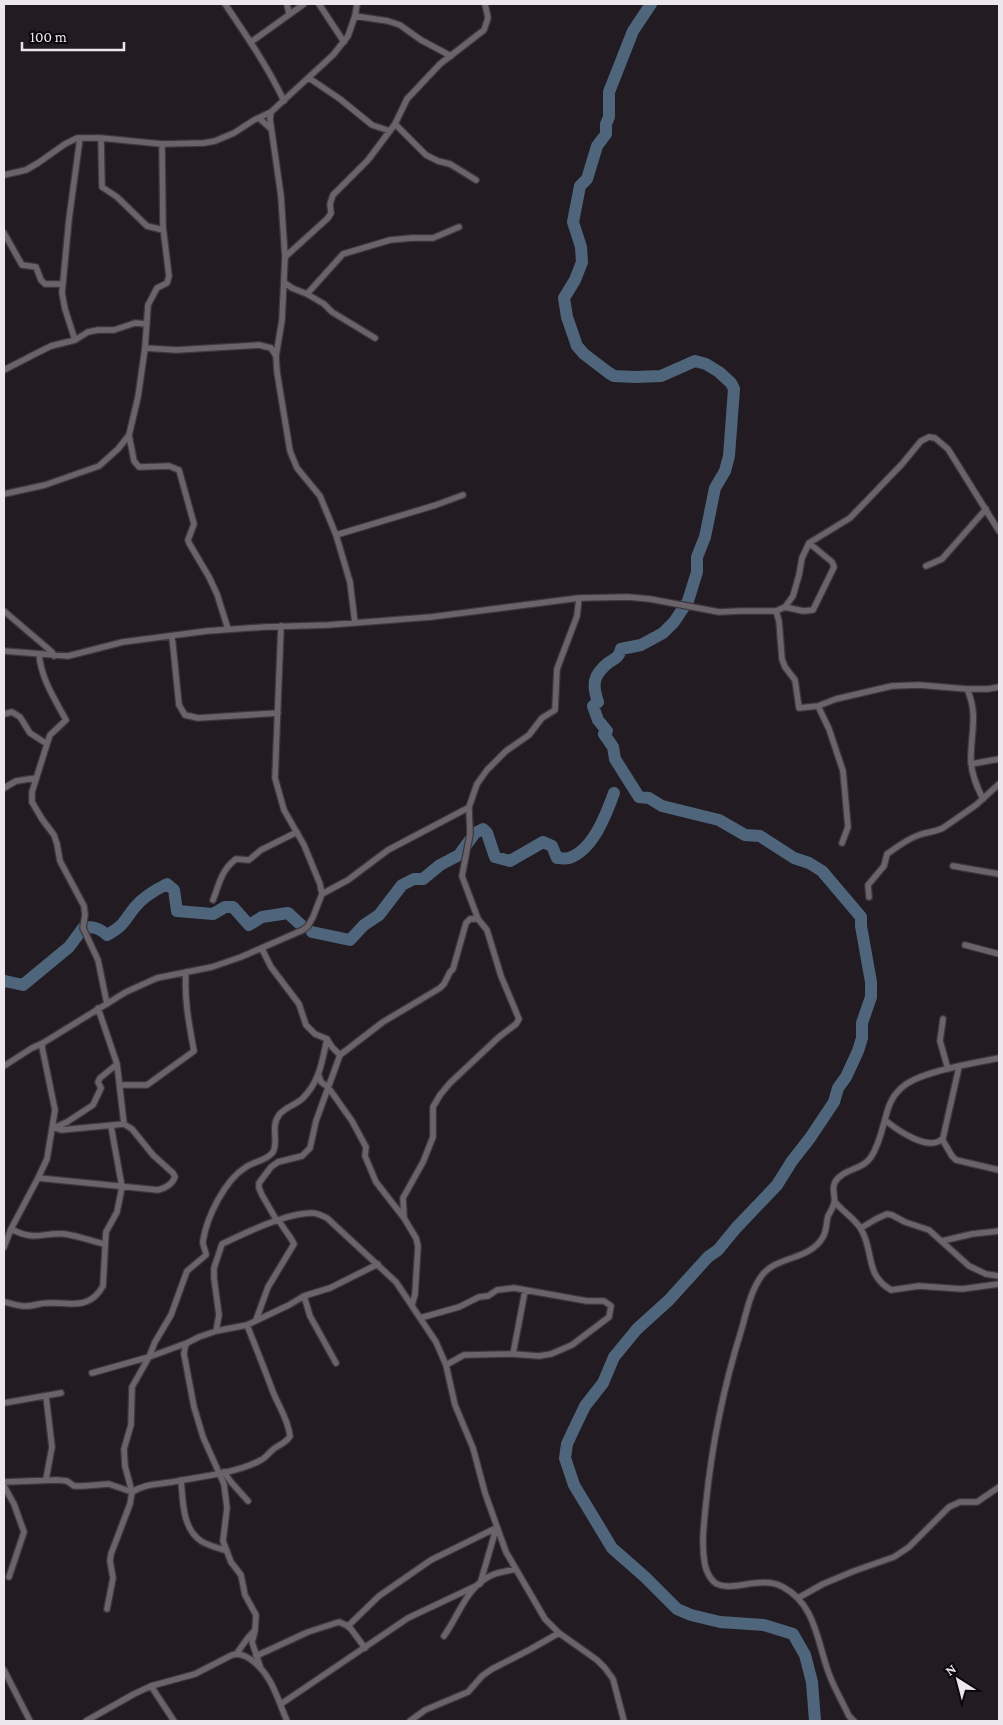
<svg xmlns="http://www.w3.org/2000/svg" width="1003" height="1725" font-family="'Crimson Pro',serif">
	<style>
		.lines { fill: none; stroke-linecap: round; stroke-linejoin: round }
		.river { stroke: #4e657c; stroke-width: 12 }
		.minor-casing { stroke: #3d383d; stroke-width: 8 }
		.minor { stroke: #6b636a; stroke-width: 5.5 }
	</style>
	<rect width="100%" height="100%" fill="#221c22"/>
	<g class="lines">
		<path class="river" d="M651,4L633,31L609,92V117L606,124V134L597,146L587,179L580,186L573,222L581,247L582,262L575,280L564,298L567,317L577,346L584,354L609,373L614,376L635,377L661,376L695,361L706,364L719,372L731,383L734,389L729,456L725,471L715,488L705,537L697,557V572L688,601L674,622L663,633L641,645L621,649C619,658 614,659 608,663C593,675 592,685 598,702L593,706L598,720L607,731L604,734L613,747L615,759L639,797L649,798L662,806L719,820L745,835L760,836L794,858L809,863L822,871L861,917V926L871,982V997L862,1023V1038L858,1051L846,1077L838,1088L834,1102L810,1138L792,1161L777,1185L736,1228L718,1250L708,1257L669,1300L637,1329L614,1357L603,1383L585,1406L573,1431L567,1444L565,1458L574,1485L612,1548L645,1577L677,1609L691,1615L720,1622L764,1625L793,1634L805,1655L812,1682L815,1721
			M312,932L350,940L364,925L379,915L402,885L414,879H423L440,865L459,855L475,833L483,829L487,833L495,857L510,861L543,842L552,846L557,858C561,858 566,859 569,858C593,850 606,815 614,793
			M4,982L5,981L23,985L69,947L83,928C93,926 99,928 107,935C125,925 123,922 135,907C143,897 155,890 167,884L174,890L177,911L213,914L225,907H233L249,925L262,917L288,913L301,925"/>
		<g class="minor-casing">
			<path id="minor" d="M225,4C246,35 268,67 284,101
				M287,4L289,14
				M319,4L344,42
				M355,16L388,21L400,25L421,40L451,56
				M251,42L304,4
				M309,78L340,99L372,125L390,131
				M271,112L270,119L281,196L285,257L282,320L276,356L277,372L290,451L297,468L320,496L336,535L350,582L355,623
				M259,118L271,129
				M395,124L426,155L438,161L450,164L476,180
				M101,138L102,187L117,197L147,226L163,230
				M162,144L163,227L169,276L167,283L157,288L148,305L145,348L138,397L129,435L134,461L139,467L169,466L179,470L194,524L188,540L189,543L209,577L217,594L228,629
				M4,175L26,170L38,163L65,144L77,138H101L162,144L204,143L215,141L234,133L254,120L271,112L333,55L348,36L355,16L357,4
				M4,233L22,265L36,267L41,280L45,284H63
				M285,257L328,218L331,213L330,204L333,195L368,160L395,124L407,99L440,64L484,30L488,18L485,4
				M285,283L292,288L307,294L324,304L332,312L375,338
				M307,294L343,254L390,240L412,238H433L459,227
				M75,340L65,309L62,293L69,219L80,138
				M145,348L176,350L259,345L271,348L276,356
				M4,370L37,353L51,346L75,340L88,332L98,330H114L135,323L147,324
				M4,494L45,485L99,466L118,449L129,435
				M336,535L436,505L463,495
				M926,566L942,559L986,509
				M785,607L803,611L813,610L834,567L832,562L809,543
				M4,611L52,652L54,656
				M776,611L779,621L782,659L785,667L795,680L799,708L818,706L836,699L892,686L919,685L967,689H988L999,687
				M172,636L179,705L185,715L198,718L278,713
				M4,651L68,656L123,642L207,631L264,627L328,625L431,617L579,598L628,597L650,599L719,612L741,611H776L785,607L793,596L799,575L802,558L809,543L850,518L902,464L921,441L929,437L935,438L948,449L999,531
				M39,654C41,678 54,698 66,720L50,735L47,744L32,792V802L42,819L54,835L57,844L60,861L84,906L85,915L83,928L98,960L107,1004
				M967,689C979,715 970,735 971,762C972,776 977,787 983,799
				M818,706L829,729L843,771L848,827L842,843
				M4,714L12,712L20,717L30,733L47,744
				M971,764L999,759
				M4,788L16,781L36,778
				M953,866L999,874
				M322,894L348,880L388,850L464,810L469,807L477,784L487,770L506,751L529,735L542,718L555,710L557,669L577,616L579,598
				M869,897L868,885L884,866L887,854C897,847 907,839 919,835C927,832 935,832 943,828L976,805L999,784
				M213,900C219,885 221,870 236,859L249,860L261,850L297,832
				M965,945L999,954
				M262,949L271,967L299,1004L306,1025L315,1034L327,1039L332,1047L340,1055
				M98,1008L117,1064L124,1124
				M943,1019L940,1041L948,1069
				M4,1066L32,1048L43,1043L126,992L157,978L212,967L241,957L303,930L308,926L313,917L322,894L320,884L304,845L284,810L275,778L281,626
				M319,1076L321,1082L328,1087L352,1121L366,1147L365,1156L376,1182L404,1218L416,1238L418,1246L415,1294L412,1305
				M120,1085H147L194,1051C189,1024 184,999 186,972
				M885,1120C897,1130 930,1153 943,1138L959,1067
				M54,1128L67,1122L93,1105L101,1088L98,1082L100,1078L117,1064
				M942,1139L952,1156L956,1160L999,1170
				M38,1178L158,1190C166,1188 172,1185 175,1177L173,1173L153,1155L132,1129L124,1124L61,1130L55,1128
				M835,1202C843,1212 857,1220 862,1231C874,1253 865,1275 891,1290L919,1286L962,1289L999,1284
				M404,1218L403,1198L423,1162L433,1137V1107L440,1095L450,1083L499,1037L516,1024L519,1019L501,976L487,930L478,919L462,876L470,834L469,807
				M277,1221L262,1195L259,1188V1183L271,1167L278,1162L302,1156L310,1148L316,1121L340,1055L383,1022L440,988L444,984L450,972L453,969L466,923L470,919H478
				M861,1228L876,1219L887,1214L892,1215L905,1222L929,1230L969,1266L986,1274L999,1276
				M11,1229C36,1242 42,1232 65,1234C78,1236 92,1241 104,1244
				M942,1241L972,1234L999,1231
				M4,1247L11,1229L38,1178L47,1159L55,1110L42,1047L43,1043
				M304,1296L310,1316L336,1363
				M4,1302C11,1303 20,1307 27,1306C34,1306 40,1303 47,1303C69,1302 89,1311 103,1286L106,1232L117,1212L122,1187L111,1126
				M420,1318L459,1307L479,1297L488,1296L497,1290L514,1288L587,1301H604L611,1306L609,1317L605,1320L572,1345L551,1354L539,1356L513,1354L464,1355L446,1365
				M256,1320L268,1287L294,1244C290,1235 283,1229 279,1220
				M216,1331L219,1315L214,1278V1268L222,1244C245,1233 286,1213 312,1213C318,1213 322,1216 327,1218L396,1282L436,1342L446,1365L455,1405L473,1448L485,1493L506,1552L545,1619L559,1633L597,1660L605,1668L613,1679L624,1721
				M513,1354L525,1291
				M92,1373L149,1357L187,1343
				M46,1396L52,1447L46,1479
				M4,1403L61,1393
				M224,1472L231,1482L248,1501
				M181,1480C183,1501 182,1528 201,1541C209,1546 219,1548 227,1551
				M4,1482L57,1480L67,1481L74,1486H83L109,1484L132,1492C148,1483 154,1485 172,1482C198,1477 238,1473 261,1460C267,1457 270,1451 275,1448C281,1444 287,1442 290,1436C288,1419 279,1407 273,1392C265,1370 256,1348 247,1325
				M4,1486L14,1504L24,1532L9,1577
				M798,1598L823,1584L854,1571L894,1557L909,1547L949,1507L960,1502H977L999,1487
				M107,1609L113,1578L110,1561L111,1554L130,1504L132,1492L125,1466L124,1449L131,1425L132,1387L149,1357L155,1342L171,1315L187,1271L206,1255C206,1250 202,1245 203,1241C207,1216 225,1180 246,1167C253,1162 268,1160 273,1152C279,1141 270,1127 279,1115C285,1107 296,1105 303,1098C320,1081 322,1061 327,1039
				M348,1626L379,1596L431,1560L496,1528
				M444,1636C459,1615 467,1586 492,1575C499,1572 508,1571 516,1569
				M237,1653L247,1639L254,1631
				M256,1656L308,1632L339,1622L346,1625L351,1629L365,1648
				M260,1666L252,1642L255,1631L256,1615L245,1595L241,1575L231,1562L223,1541L227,1508L224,1484L203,1437L194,1407L184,1354L185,1347L187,1343L199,1337L216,1331L247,1325L289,1305L304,1296L330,1288L378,1264
				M4,1670L30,1721
				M151,1686L174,1721
				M281,1704L408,1618L480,1584L496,1529
				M86,1721L134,1694L151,1686L195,1674L232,1655C239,1653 244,1655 250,1659C272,1674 277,1698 287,1721
				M410,1721L425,1710L468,1692L482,1676L492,1669L529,1650L559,1633
				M854,1721L849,1716C842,1701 833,1686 828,1671C817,1640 815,1604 783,1587C761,1575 734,1592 717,1584C711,1581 706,1571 705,1565C701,1545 704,1523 706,1503C712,1444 724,1385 742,1328C747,1310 751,1289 763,1274C778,1256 810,1260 823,1237C827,1230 826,1223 828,1216C830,1212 833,1208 834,1203C836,1196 831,1189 835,1182C844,1168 863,1170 871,1157C881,1142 883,1123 889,1106C892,1098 898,1090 905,1085C924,1071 975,1063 999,1058"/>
		</g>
		<use href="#minor" class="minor"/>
	</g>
	<rect width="1003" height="1725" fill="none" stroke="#ece7ec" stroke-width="10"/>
	<g transform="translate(958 1680) rotate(324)" stroke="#0a080a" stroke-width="4" paint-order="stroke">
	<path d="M0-4L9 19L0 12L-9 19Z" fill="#ece7ec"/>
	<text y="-8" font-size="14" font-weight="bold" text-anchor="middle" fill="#ece7ec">N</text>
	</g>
	<path d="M22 42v8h102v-8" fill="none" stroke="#ece7ec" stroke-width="2.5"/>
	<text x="30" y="42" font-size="15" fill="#ece7ec" stroke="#0a080a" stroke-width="4" paint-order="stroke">100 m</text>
</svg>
